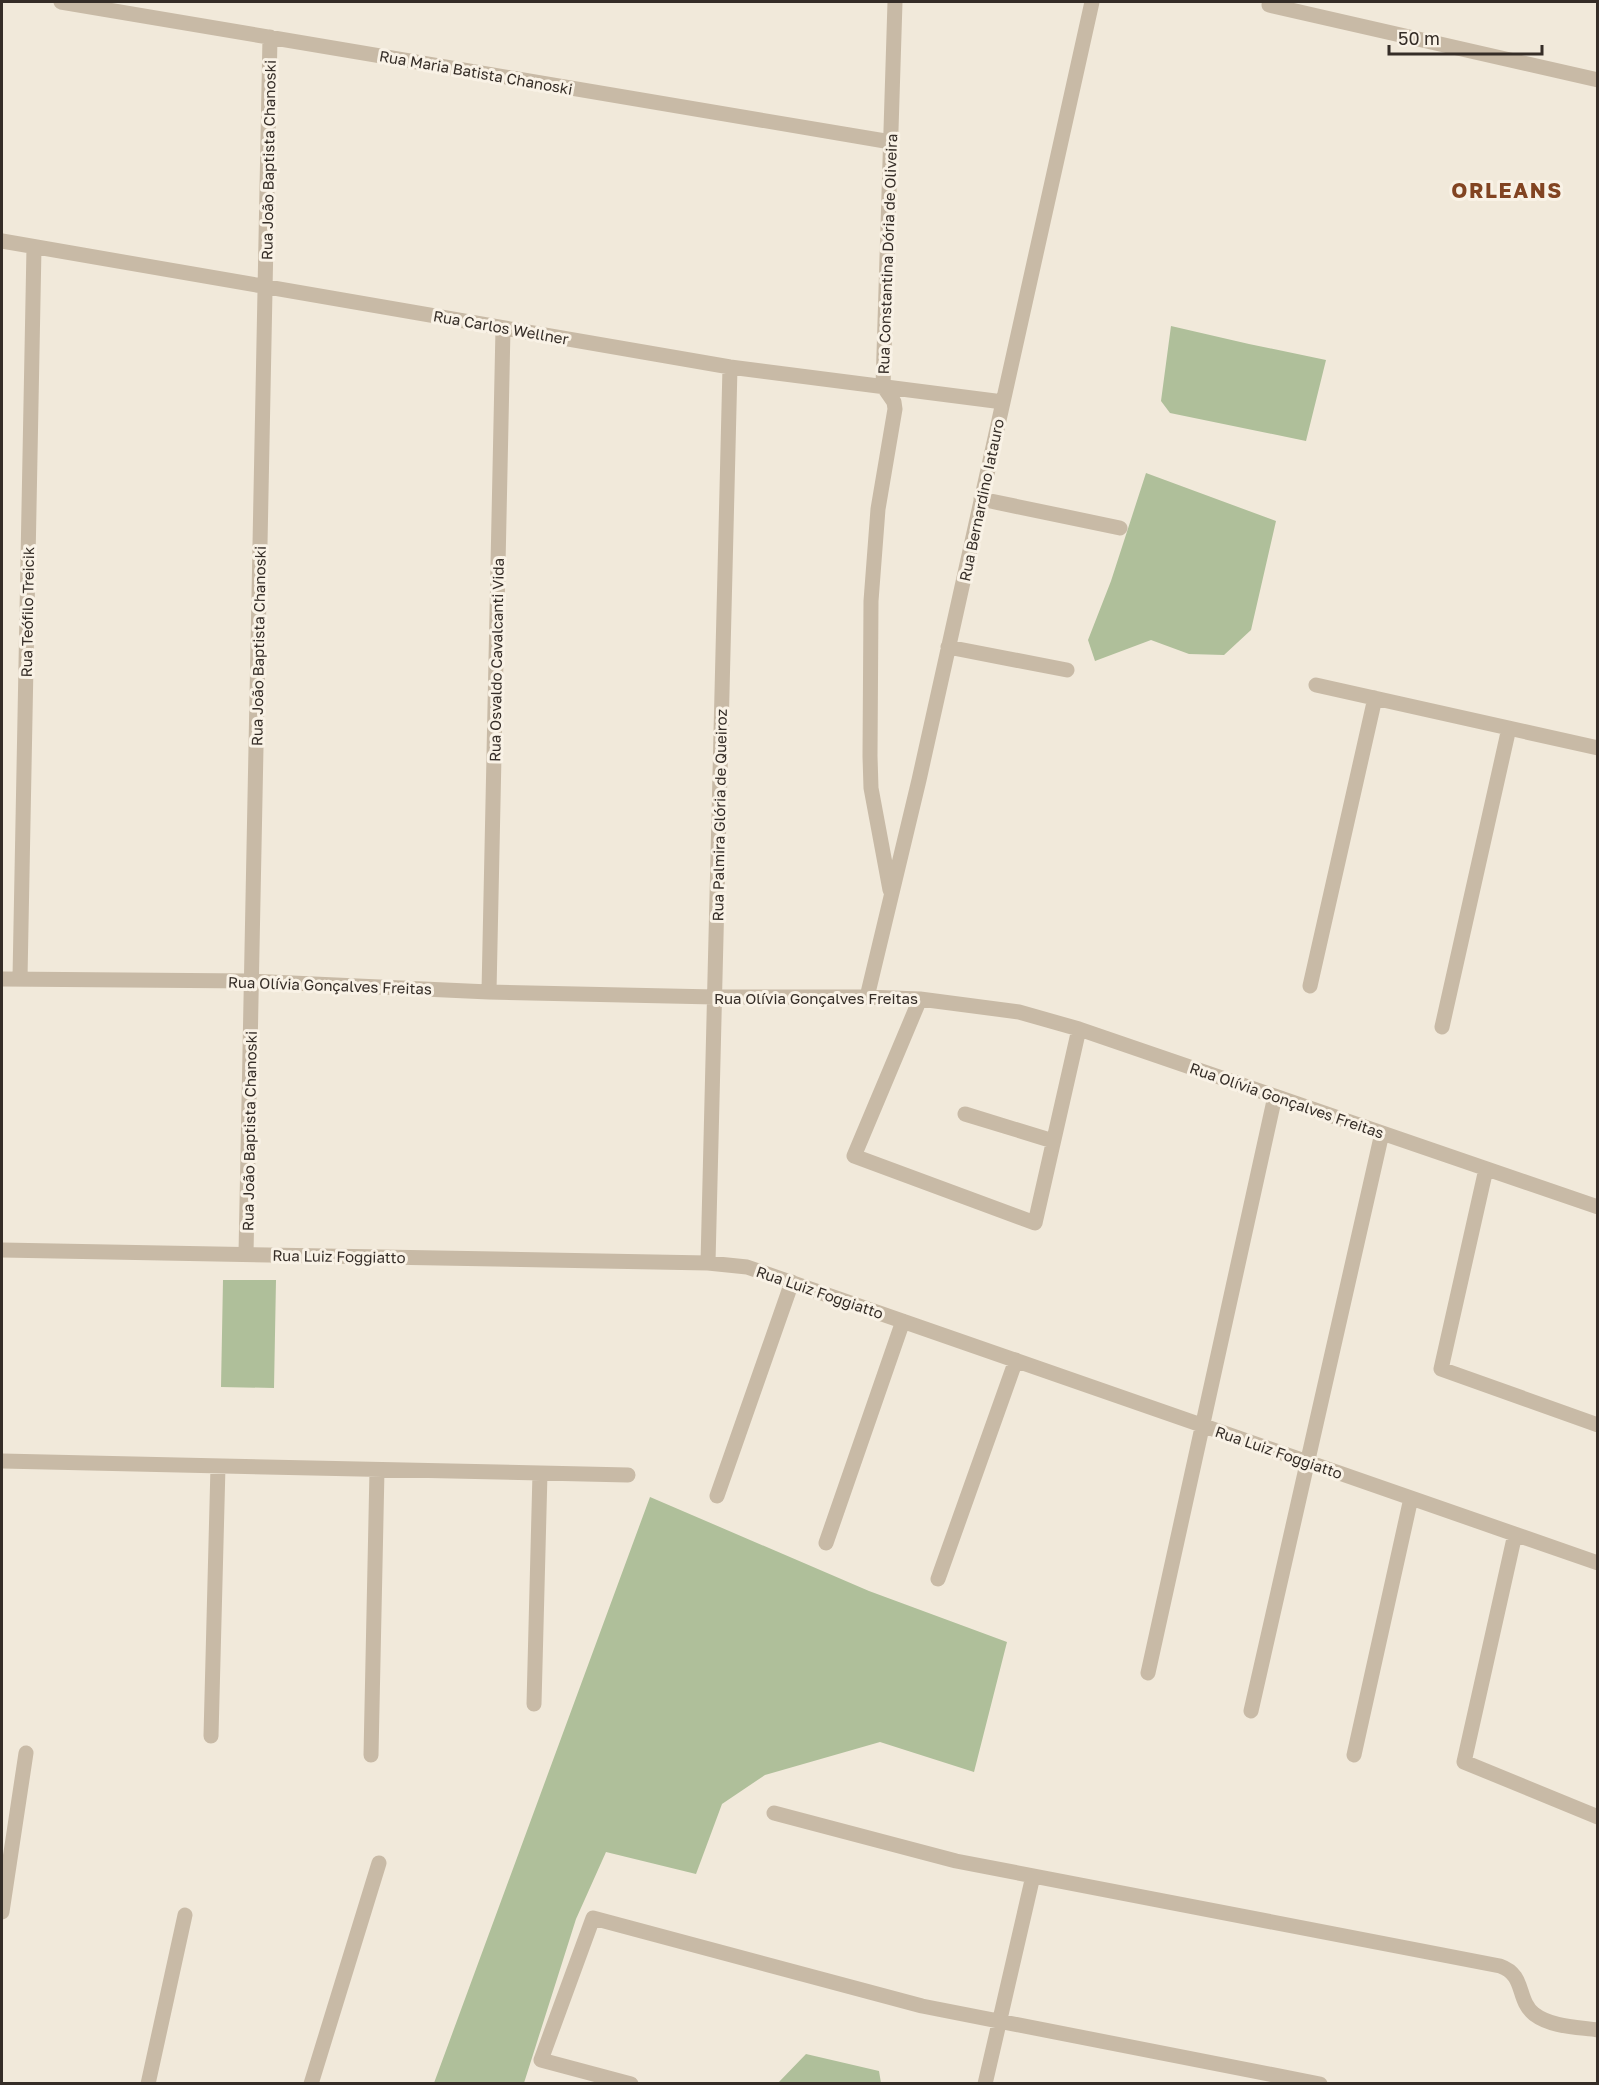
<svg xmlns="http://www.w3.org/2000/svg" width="1599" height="2085" font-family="'Golos Text',sans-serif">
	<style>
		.green { fill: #afbf9a }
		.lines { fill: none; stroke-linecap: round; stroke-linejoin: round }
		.minor { stroke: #c8baa6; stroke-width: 15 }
		.labels { text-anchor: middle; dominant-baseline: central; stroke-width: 6; stroke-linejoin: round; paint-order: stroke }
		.street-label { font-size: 15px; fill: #352d27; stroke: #f9f2e6 }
		.district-label { font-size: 21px; font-weight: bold; letter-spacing: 1.5px; fill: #824422; stroke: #f9f2e6 }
	</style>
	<rect width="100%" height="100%" fill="#f1e9da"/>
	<path class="green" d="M1171,326L1249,344L1326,360L1306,441L1170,413L1161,401Z
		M1146,473L1276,521L1251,630L1224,655L1189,654L1151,640L1095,661L1088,640L1111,581Z
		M223,1280H276L274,1388L221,1387Z
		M650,1497L869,1591L1007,1642L974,1772L880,1742L765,1775L722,1804L696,1874L606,1852L576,1919L524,2083H434Z
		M806,2054L879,2071L881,2083H778Z"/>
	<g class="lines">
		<path class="minor" d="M61,2L891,142
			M1269,5L1598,80
			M2,241L730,367L1003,402
			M981,499L1120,528
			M948,647L1067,670
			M1316,685L1598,748
			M890,890L871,788L870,756L871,601L878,509L895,409L894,402L883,386L895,2
			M20,978L34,247
			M2,979L251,981L489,992L715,997H867L920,999L1019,1012L1079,1029L1598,1207
			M1310,986L1375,698
			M489,992L503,328
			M867,997L919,780L1092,2
			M920,999L854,1156L1035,1223L1079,1029
			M1442,1027L1509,728
			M965,1114L1053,1141
			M1486,1169L1441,1369L1598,1425
			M2,1250L708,1263L747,1267L1598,1563
			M246,1254L270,37
			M708,1263L730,367
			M2,1461L628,1475
			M717,1496L792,1282
			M1515,1534L1464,1762L1598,1817
			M826,1543L903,1321
			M938,1579L1016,1360
			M1148,1673L1275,1096
			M534,1704L540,1473
			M1251,1711L1382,1133
			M211,1736L218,1466
			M371,1755L377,1470
			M1354,1755L1411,1498
			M774,1813L956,1861L1500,1966C1526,1975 1516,1999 1534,2014C1551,2027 1577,2027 1598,2030
			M2,1912L26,1753
			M148,2084L185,1915
			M311,2084L379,1863
			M631,2084L541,2060L593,1918L922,2006L1320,2084
			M985,2084L1033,1876"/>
	</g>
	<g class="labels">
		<g class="street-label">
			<text transform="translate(476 72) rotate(10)">Rua Maria Batista Chanoski</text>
			<text transform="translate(268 160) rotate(-89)">Rua João Baptista Chanoski</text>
			<text transform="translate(887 254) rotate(-88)">Rua Constantina Dória de Oliveira</text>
			<text transform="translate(501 327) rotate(10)">Rua Carlos Wellner</text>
			<text transform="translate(981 500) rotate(-78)">Rua Bernardino Iatauro</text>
			<text transform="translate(27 612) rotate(-89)">Rua Teófilo Treicik</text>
			<text transform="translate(258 646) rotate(-89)">Rua João Baptista Chanoski</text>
			<text transform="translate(496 660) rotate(-89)">Rua Osvaldo Cavalcanti Vida</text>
			<text transform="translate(719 815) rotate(-89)">Rua Palmira Glória de Queiroz</text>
			<text transform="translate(330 985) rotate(2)">Rua Olívia Gonçalves Freitas</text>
			<text x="816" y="998">Rua Olívia Gonçalves Freitas</text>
			<text transform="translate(1287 1100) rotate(19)">Rua Olívia Gonçalves Freitas</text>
			<text transform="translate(249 1131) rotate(-89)">Rua João Baptista Chanoski</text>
			<text transform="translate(339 1256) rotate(1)">Rua Luiz Foggiatto</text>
			<text transform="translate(820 1292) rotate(19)">Rua Luiz Foggiatto</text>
			<text transform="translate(1279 1452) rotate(19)">Rua Luiz Foggiatto</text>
		</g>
		<g class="district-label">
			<text x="1507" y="190">ORLEANS</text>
		</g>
	</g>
	<rect width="1599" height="2085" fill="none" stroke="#352d27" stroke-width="6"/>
	<path d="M1389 45v9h153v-9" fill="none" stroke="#352d27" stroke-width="3"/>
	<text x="1398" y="45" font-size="18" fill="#352d27" stroke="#f9f2e6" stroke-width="4.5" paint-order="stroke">50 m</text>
</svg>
